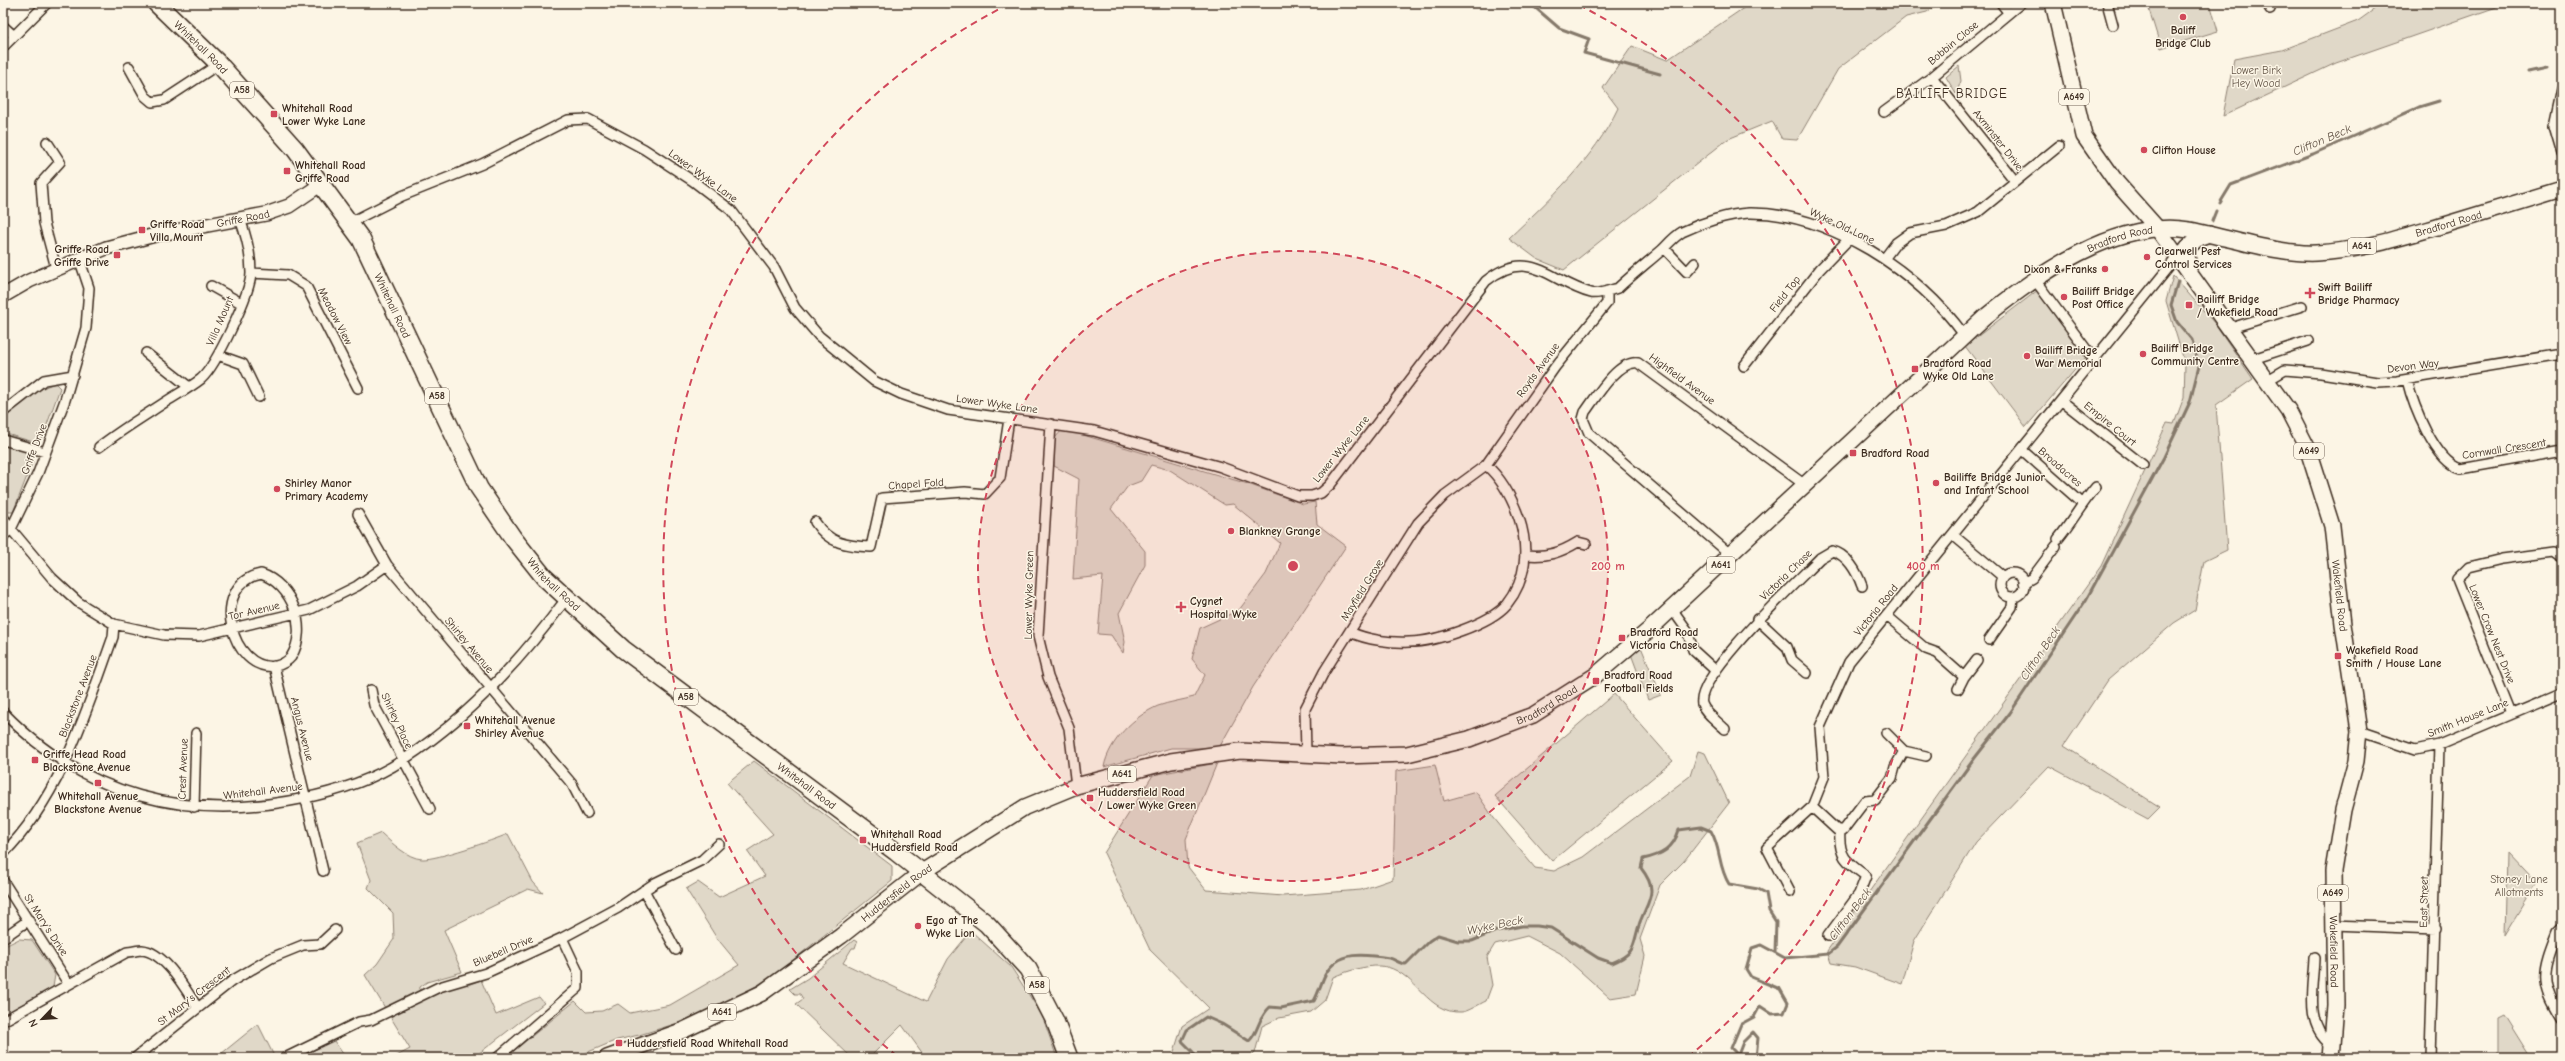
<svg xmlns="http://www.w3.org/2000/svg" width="2565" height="1061" font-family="'Comic Neue',sans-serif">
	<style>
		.green { fill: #e0d8c8; stroke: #8e8173 }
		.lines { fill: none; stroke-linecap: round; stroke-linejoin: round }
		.stream { stroke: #85796b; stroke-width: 3 }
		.street-casing { stroke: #3b2a1e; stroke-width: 12 }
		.secondary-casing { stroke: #3b2a1e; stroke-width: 16 }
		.primary-casing { stroke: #3b2a1e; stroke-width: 18 }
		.highway-casing { stroke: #3b2a1e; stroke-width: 20 }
		.street { stroke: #fcf5e5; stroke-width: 9 }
		.secondary { stroke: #fcf5e5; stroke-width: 13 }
		.primary { stroke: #fcf5e5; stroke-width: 15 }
		.highway { stroke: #fcf5e5; stroke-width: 17 }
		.ring { fill: none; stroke: #d1495b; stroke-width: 2; stroke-dasharray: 7 5 }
		.poi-dot { fill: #d1495b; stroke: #fcf5e5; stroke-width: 1.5 }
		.labels { text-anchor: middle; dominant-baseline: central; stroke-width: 3; stroke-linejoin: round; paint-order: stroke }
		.shield { fill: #fcf5e5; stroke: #75675a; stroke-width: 1 }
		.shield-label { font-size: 10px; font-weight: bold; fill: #3b2a1e }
		.poi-label { font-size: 11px; font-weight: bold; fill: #3b2a1e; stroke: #fcf5e5; text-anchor: start }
		.street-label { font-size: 11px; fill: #3b2a1e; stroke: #fcf5e5 }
		.park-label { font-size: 11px; fill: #645648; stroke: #fcf5e5 }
		.water-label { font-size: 12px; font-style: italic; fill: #605144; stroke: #fcf5e5 }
		.quarter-label { font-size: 13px; letter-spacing: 1px; fill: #3b2a1e; stroke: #fcf5e5 }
		.centre { fill: #d1495b; stroke: #fcf5e5; stroke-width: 2 }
		.ring-label { font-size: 12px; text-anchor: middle; font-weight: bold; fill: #d1495b; stroke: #fcf5e5; stroke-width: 3; stroke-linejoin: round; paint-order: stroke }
	</style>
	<rect width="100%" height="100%" fill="#fcf5e5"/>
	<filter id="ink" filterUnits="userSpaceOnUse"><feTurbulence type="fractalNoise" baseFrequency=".025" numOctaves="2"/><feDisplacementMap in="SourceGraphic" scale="8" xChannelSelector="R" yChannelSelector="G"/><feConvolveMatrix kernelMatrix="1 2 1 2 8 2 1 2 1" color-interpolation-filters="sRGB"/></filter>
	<g filter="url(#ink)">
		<path class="green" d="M1751,3H1939L1927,12L1906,17L1838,69L1797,140L1782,139L1772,121L1728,139L1564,270L1537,259L1509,238C1549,200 1594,159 1618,108L1603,88L1632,46L1667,60Z
			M2147,3H2210L2218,31L2161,48Z
			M2383,3H2508L2336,63L2223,116L2234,59L2282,50L2358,21Z
			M1959,66L1961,81L1956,94L1946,77Z
			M2173,276L2216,325L2253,379L2216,405L2227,550L2204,561L2195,610L2174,623L2108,680L2064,746L2160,807L2148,819L2049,766L1976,842L1914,941L1902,984L1855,967L1831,963L1827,951L2101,566L2167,423L2174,424L2184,397L2185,364L2166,301Z
			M2038,290L2086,357L2026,427L1965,346Z
			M55,383L60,388L43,436L37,443L3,433V421C18,403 33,391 55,383Z
			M1063,429L1248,484L1303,504L1315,502L1317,524L1346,546L1253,687L1219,748H1171L1104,767C1109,741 1134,716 1158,706C1169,702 1183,700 1194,697L1205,675L1192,659L1200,628L1239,610L1266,574L1280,543L1233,504L1225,505L1170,470L1151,465L1141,481L1128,486L1111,509L1145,551V565L1119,613L1125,642L1123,653L1111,635L1098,634L1103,576L1073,579L1079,479L1054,466V439Z
			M3,445L28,452L33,461L13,512H5L3,508Z
			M1641,647L1661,695L1648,700L1631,654Z
			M1614,694L1673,761L1552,861L1495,796Z
			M1698,751L1705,753L1729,803L1684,861L1660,885L1640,939L1645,956L1636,994L1610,998L1560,953L1527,936L1495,944L1487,957L1492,985L1486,1001C1479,1004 1468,1012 1461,1012C1428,1014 1416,974 1387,967C1372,963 1347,971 1333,977L1325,1000L1311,1012L1279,1018L1262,1026L1255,1053L1249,1058H1172L1182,1026L1209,1008L1150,950L1104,853L1153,775L1217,763L1186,839L1188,867L1206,890L1283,896L1361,890L1393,879L1396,771L1435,765L1444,801L1476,792L1493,817L1535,868L1554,871L1583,857L1690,776Z
			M754,761L892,866V881L773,976L732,1000L678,1023L639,1035L617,1040L574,1058H505L575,1001L586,1012L602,1011L618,1004L630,1013L670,1005L739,965L716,937L686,889L698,882L719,897L765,876L747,851L773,834L727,783Z
			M381,833C392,843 407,858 422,859C436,860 494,840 508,834L533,882L543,893L528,889L444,930L462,972L427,982L420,987L419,993L464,983L468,985L481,980L496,1015L539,997L544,1003L473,1058H393L410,1049L365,975L377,964L394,939L393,913L368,888L371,880L357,843Z
			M2507,853L2536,884L2505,935Z
			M971,931L1011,967L1042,1015L1057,1058H926L902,1025L869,1058H852L796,1004L803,999L800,994H795L790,989L808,978L854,940L857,942L855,948H852L843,963L926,1002L948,959Z
			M19,939L32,940L55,975L53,987L3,1015V947Z
			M2504,1015L2531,1058H2498V1018Z
			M258,1024L275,1058H216Z
			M334,1041L346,1058H297Z"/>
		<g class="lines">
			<path class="stream" d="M1530,3L1559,28L1589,39L1584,53L1660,74
				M2528,72L2546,68
				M2220,203L2231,185L2313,154L2419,107L2439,101
				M2212,221L2216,211
				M1196,1058L1193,1052L1182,1041L1187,1030L1206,1017L1222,1024L1249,1041C1259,1032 1257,1019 1270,1007L1281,1008L1314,1001C1319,992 1321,983 1325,975C1338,950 1365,954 1389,958C1395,959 1399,964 1406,964L1429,941L1438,935L1458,941H1472L1496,931L1522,926H1537L1551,928L1598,958L1612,963C1638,952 1632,945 1640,922C1649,899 1659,891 1641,868L1643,859C1662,855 1673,849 1679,830L1701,827L1711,831C1721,848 1718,867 1729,884L1758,889L1766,893L1769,911L1776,922L1775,952
				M1756,1058L1758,1038L1753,1032L1743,1042L1738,1055L1731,1048L1741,1024L1754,1017L1760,1006L1772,1014L1784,1013L1788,1003L1780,989L1751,977L1746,969L1752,948L1761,945L1785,958L1828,954L1837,947L1974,759L2010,713L2086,600L2164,457L2190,402L2199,366L2192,340L2177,322L2171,305L2178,281"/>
			<g class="street-casing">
				<path id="street" d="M2001,3L2008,12
					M2107,3L2113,25
					M2267,3L2270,9
					M3,26L14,36
					M3,47L47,3
					M129,67L145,96L152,102L164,100L219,64
					M1932,77L2015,181
					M2562,89L2554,126L2562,153
					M1884,112L1932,77L2021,3
					M47,142L60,162L41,183L44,223L56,268
					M349,223L402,196L482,164L568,120L588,119L644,149L693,181L731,210L774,267L795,308L819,336L874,381L901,394L948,410L1094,431L1221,467L1298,496H1312L1321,493L1330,485L1486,281C1530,246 1550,282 1591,293C1598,295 1610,290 1618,288C1632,275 1647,263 1662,250C1668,244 1675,236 1682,232C1701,223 1728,214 1749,213C1829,212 1919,272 1964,335
					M1664,248L1687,272L1695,263
					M79,258L89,288L86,328L65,400L38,473L11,529L52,578L78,602L114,624L164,635L199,636L309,610L357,586L387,565
					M1884,259L1896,243L1910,233L1946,226L1978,212L2059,146
					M251,273L288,275L306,286L358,388
					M2035,280L2095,361
					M211,286L241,303
					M2231,328L2302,306
					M146,353L189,387
					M218,355L243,364L259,397
					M2253,359L2308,341
					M1744,366L1820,269L1848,240
					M2268,380L2285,370L2321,373L2377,382L2397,381L2562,354
					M2407,380C2413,405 2435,462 2461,469L2562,451
					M2062,401L2143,465
					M3,412L44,380L73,375
					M1051,424L1038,636L1048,677L1069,728L1076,786
					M3,440L45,452
					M99,447C121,430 144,416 167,401C178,394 191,387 201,379C216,366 251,292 251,273C251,255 246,235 240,219
					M2022,450L2082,503
					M358,514L387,565L572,784L587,813
					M3,517L11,529L3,536
					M815,522C829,544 847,546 871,547L882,498L965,492L985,494L1000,478L1009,419
					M1953,535L2003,577
					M2058,539C2072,522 2082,503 2096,487
					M1526,555C1547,557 1560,553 1578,542L1586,544
					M1731,555L1589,433L1583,419L1585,412C1596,397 1618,360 1638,363L1805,485
					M2000 585a12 12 0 1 1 24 0a12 12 0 1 1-24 0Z
					M261,574C292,584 309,628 291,657C288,661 281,665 276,666C231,673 208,584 261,574Z
					M2023,583L2032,578L2056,546
					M1672,609L1687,630L1693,650L1716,671
					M1887,616L1926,649L1937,653L1964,677
					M1757,619L1787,647L1792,660L1807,673
					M1350,632C1367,640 1391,643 1409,642C1435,642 1490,624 1507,604C1527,579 1529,548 1519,518C1512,498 1502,479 1486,465
					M1989,640L2012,607L2013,597
					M274,666L323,871
					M1958,689L1964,677L1977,660
					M371,690L374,705L430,809
					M3,712C84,796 187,822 300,799C335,792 373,780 403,760C468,718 521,660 566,599
					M2511,714L2457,579L2469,567L2502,559L2554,552L2562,558
					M1725,729C1718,722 1705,713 1702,704C1695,676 1799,580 1820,558L1832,551C1847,554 1857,572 1862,586
					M2359,731L2415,750L2439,745L2562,693
					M1886,733L1904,751L1926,756
					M1306,754L1305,709L1324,672L1418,523L1445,495L1486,465L1555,367L1607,303V291
					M194,807L196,733
					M1812,807L1837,830H1843L1865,801L1875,800L1892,778L1895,767L1904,751
					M3,854C61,796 86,712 113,637L114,624
					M3,881L68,983
					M644,890L676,950
					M1790,892L1767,848L1812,807L1824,777L1820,727L1849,662L2178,256
					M2334,925L2435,929
					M2562,928L2558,932C2543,971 2539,981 2562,1018
					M1828,936L1859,894L1866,876C1846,862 1838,856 1840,830
					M3,938L29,920
					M2315,958C2314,989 2304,1025 2331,1045
					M3,1021L127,952C131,952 138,950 142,950C165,952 186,990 197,1007
					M135,1058L232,981L271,958L303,945L320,944L335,930
					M285,1058L359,1022L371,1020L439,987L486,973L562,938L618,908L655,883L702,860L719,844
					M497,1058L578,988V972L562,938
					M2430,1058L2439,745"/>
			</g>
			<g class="secondary-casing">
				<g id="secondary">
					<path id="s1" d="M3,296L29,281L106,248L155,235L266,214L289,206L320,185"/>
				</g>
			</g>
			<g class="primary-casing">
				<g id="primary">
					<path id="s2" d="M2053,3L2084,136L2117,183L2157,228L2288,410L2307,447L2332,526L2343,624L2359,731L2356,761L2343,810L2333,871L2335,1005L2331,1058"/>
					<path d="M2188,270L2187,248L2198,238L2209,234"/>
					<path id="s3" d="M607,1058L684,1030L762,993L841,936L922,872L1025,807L1076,786L1171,761L1240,751L1342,756L1407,754L1469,739L1533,715L1596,675L1650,629L1985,317C2038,274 2117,218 2189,230C2226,237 2280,255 2316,253C2359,251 2402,237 2444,225C2484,213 2523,201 2562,189"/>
				</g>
			</g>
			<g class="highway-casing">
				<g id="highway">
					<path id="s4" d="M156,3L217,62L295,149L361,239L479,488L513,538L544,577L623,649L896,852L987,924L1028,969L1055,1021L1069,1058"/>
				</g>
			</g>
			<use href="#street" class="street"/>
			<use href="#secondary" class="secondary"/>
			<use href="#primary" class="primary"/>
			<use href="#highway" class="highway"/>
		</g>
	</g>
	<circle cx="1293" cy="566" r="315" fill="#d1495b" fill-opacity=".12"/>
	<g class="ring">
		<circle cx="1293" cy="566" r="315"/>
		<path d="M897 1056A630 630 0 0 1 1007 5M1579 5A630 630 0 0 1 1689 1056"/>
	</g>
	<g class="poi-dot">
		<circle cx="2183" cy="17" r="4"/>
		<rect x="270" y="110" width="8" height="8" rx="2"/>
		<circle cx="2144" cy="150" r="4"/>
		<rect x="283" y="167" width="8" height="8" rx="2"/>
		<rect x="138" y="226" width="8" height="8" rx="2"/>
		<rect x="113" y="251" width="8" height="8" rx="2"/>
		<circle cx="2147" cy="257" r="4"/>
		<circle cx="2105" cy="269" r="4"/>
		<path d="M2308 287h4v4h4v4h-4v4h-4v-4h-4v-4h4z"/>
		<circle cx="2064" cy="297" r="4"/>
		<rect x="2185" y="301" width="8" height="8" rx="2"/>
		<circle cx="2143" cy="354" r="4"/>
		<circle cx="2027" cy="356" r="4"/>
		<rect x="1911" y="365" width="8" height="8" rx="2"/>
		<rect x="1849" y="449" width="8" height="8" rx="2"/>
		<circle cx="1936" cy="483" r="4"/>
		<circle cx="277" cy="489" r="4"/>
		<circle cx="1231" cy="531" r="4"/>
		<path d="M1179 601h4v4h4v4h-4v4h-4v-4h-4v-4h4z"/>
		<rect x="1618" y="634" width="8" height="8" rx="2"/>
		<rect x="2334" y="652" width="8" height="8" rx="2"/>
		<rect x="1592" y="677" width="8" height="8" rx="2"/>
		<rect x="463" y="722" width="8" height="8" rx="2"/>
		<rect x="31" y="756" width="8" height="8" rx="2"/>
		<rect x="94" y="779" width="8" height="8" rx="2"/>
		<rect x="1086" y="794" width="8" height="8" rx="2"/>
		<rect x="859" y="836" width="8" height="8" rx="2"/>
		<circle cx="918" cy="926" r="4"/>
		<rect x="615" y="1039" width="8" height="8" rx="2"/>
	</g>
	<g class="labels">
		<g class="shield">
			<rect x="230" y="82" width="24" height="16" rx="3"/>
			<rect x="2059" y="89" width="30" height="16" rx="3"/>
			<rect x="2348" y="238" width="28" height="16" rx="3"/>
			<rect x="425" y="388" width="24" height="16" rx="3"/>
			<rect x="2294" y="443" width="30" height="16" rx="3"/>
			<rect x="1707" y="557" width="28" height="16" rx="3"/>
			<rect x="674" y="689" width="24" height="16" rx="3"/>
			<rect x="1108" y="766" width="28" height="16" rx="3"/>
			<rect x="2318" y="885" width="30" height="16" rx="3"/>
			<rect x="1025" y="977" width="24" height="16" rx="3"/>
			<rect x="708" y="1004" width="28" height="16" rx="3"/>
		</g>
		<g class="shield-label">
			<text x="242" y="90">A58</text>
			<text x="2074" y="97">A649</text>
			<text x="2362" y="246">A641</text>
			<text x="437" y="396">A58</text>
			<text x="2309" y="451">A649</text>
			<text x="1721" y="565">A641</text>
			<text x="686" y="697">A58</text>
			<text x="1122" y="774">A641</text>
			<text x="2333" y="893">A649</text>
			<text x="1037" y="985">A58</text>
			<text x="722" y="1012">A641</text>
		</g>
		<g class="poi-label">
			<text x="2183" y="30" text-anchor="middle">Baliff<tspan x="2183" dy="13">Bridge Club</tspan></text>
			<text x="282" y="108">Whitehall Road<tspan x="282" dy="13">Lower Wyke Lane</tspan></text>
			<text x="2152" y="150">Clifton House</text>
			<text x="295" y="165">Whitehall Road<tspan x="295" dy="13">Griffe Road</tspan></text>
			<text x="150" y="224">Griffe Road<tspan x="150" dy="13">Villa Mount</tspan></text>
			<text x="109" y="249" text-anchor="end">Griffe Road<tspan x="109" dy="13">Griffe Drive</tspan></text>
			<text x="2155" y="251">Clearwell Pest<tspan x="2155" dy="13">Control Services</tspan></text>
			<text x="2097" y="269" text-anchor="end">Dixon &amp; Franks</text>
			<text x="2318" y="287">Swift Bailiff<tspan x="2318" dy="13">Bridge Pharmacy</tspan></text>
			<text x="2072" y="291">Bailiff Bridge<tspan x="2072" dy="13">Post Office</tspan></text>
			<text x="2197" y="299">Bailiff Bridge<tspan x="2197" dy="13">/ Wakefield Road</tspan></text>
			<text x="2151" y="348">Bailiff Bridge<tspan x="2151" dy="13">Community Centre</tspan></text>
			<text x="2035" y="350">Bailiff Bridge<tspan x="2035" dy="13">War Memorial</tspan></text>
			<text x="1923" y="363">Bradford Road<tspan x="1923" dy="13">Wyke Old Lane</tspan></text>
			<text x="1861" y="453">Bradford Road</text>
			<text x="1944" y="477">Bailiffe Bridge Junior<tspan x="1944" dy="13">and Infant School</tspan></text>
			<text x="285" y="483">Shirley Manor<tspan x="285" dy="13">Primary Academy</tspan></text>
			<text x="1239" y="531">Blankney Grange</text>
			<text x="1190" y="601">Cygnet<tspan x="1190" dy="13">Hospital Wyke</tspan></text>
			<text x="1630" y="632">Bradford Road<tspan x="1630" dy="13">Victoria Chase</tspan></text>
			<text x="2346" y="650">Wakefield Road<tspan x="2346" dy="13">Smith / House Lane</tspan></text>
			<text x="1604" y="675">Bradford Road<tspan x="1604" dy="13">Football Fields</tspan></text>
			<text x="475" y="720">Whitehall Avenue<tspan x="475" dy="13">Shirley Avenue</tspan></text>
			<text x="43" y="754">Griffe Head Road<tspan x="43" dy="13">Blackstone Avenue</tspan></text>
			<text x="1098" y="792">Huddersfield Road<tspan x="1098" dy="13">/ Lower Wyke Green</tspan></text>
			<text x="98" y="796" text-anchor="middle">Whitehall Avenue<tspan x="98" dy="13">Blackstone Avenue</tspan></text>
			<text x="871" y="834">Whitehall Road<tspan x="871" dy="13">Huddersfield Road</tspan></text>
			<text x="926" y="920">Ego at The<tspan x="926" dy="13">Wyke Lion</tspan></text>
			<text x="627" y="1043">Huddersfield Road Whitehall Road</text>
		</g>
		<g class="street-label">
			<text transform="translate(1953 43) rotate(-40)">Bobbin Close</text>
			<text stroke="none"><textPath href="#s4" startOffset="63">Whitehall Road</textPath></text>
			<text transform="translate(1998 140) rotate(52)">Axminster Drive</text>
			<text transform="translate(703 176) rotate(36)">Lower Wyke Lane</text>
			<text stroke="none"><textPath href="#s1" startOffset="254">Griffe Road</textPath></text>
			<text stroke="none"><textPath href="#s3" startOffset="2110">Bradford Road</textPath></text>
			<text transform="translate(1842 226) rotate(25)">Wyke Old Lane</text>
			<text stroke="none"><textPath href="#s3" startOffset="1774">Bradford Road</textPath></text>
			<text transform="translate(1785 294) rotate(-52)">Field Top</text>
			<text stroke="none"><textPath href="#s4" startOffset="387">Whitehall Road</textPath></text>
			<text transform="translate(335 316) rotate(63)">Meadow View</text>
			<text transform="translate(220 321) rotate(-66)">Villa Mount</text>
			<text transform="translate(2413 366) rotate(-7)">Devon Way</text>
			<text transform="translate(1538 370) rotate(-54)">Royds Avenue</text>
			<text transform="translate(1682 379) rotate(36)">Highfield Avenue</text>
			<text transform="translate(997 404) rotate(8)">Lower Wyke Lane</text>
			<text transform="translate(2110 424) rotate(39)">Empire Court</text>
			<text transform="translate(34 449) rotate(-69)">Griffe Drive</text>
			<text transform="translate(1341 449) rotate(-51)">Lower Wyke Lane</text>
			<text transform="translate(2504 449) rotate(-9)">Cornwall Crescent</text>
			<text transform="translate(2060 467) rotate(41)">Broadacres</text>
			<text transform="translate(916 484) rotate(-4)">Chapel Fold</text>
			<text transform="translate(1786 575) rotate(-44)">Victoria Chase</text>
			<text stroke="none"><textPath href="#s4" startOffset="711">Whitehall Road</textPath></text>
			<text transform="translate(1362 590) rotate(-58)">Mayfield Grove</text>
			<text transform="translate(1029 595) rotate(-89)">Lower Wyke Green</text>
			<text stroke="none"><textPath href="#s2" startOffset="673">Wakefield Road</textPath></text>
			<text transform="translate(1876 610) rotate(-51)">Victoria Road</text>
			<text transform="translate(254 611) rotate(-13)">Tor Avenue</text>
			<text transform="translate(2492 634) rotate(68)">Lower Crow Nest Drive</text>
			<text transform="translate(469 645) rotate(50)">Shirley Avenue</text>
			<text transform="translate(78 696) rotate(-69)">Blackstone Avenue</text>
			<text stroke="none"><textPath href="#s3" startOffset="1030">Bradford Road</textPath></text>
			<text transform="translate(2468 718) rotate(-22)">Smith House Lane</text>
			<text transform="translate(397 721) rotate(65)">Shirley Place</text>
			<text transform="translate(302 729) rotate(76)">Angus Avenue</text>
			<text transform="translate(183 769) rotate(-88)">Crest Avenue</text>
			<text stroke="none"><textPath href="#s4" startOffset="1035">Whitehall Road</textPath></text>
			<text transform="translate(263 791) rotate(-7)">Whitehall Avenue</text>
			<text stroke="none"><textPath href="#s3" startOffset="336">Huddersfield Road</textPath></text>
			<text transform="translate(2424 902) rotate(-89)">East Street</text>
			<text transform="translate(46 925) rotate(57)">St Mary's Drive</text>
			<text transform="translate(503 951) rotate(-23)">Bluebell Drive</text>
			<text stroke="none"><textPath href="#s2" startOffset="1033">Wakefield Road</textPath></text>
			<text transform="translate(194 996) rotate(-38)">St Mary's Crescent</text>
		</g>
		<g class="park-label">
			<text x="2256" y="70">Lower Birk<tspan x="2256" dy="13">Hey Wood</tspan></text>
			<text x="2519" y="879">Stoney Lane<tspan x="2519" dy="13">Allotments</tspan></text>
		</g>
		<g class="water-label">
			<text transform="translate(2322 140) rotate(-23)">Clifton Beck</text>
			<text transform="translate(2040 653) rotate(-56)">Clifton Beck</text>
			<text transform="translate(1850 914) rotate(-53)">Clifton Beck</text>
			<text transform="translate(1495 925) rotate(-12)">Wyke Beck</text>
		</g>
		<g class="quarter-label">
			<text x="1952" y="93">BAILIFF BRIDGE</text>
		</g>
	</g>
	<circle cx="1293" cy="566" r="6" class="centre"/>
	<g class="ring-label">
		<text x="1608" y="570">200 m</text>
		<text x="1923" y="570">400 m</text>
	</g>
	<rect width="2565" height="1061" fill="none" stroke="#fcf5e5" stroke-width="16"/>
	<rect x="8" y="8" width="2549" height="1045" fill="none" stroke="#3b2a1e" stroke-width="1.5" filter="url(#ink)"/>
	<g transform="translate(42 1019) rotate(245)" stroke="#fcf5e5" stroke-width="3" paint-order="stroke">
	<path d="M0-3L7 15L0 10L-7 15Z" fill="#3b2a1e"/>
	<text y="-6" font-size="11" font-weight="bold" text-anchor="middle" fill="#3b2a1e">N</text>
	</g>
</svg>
